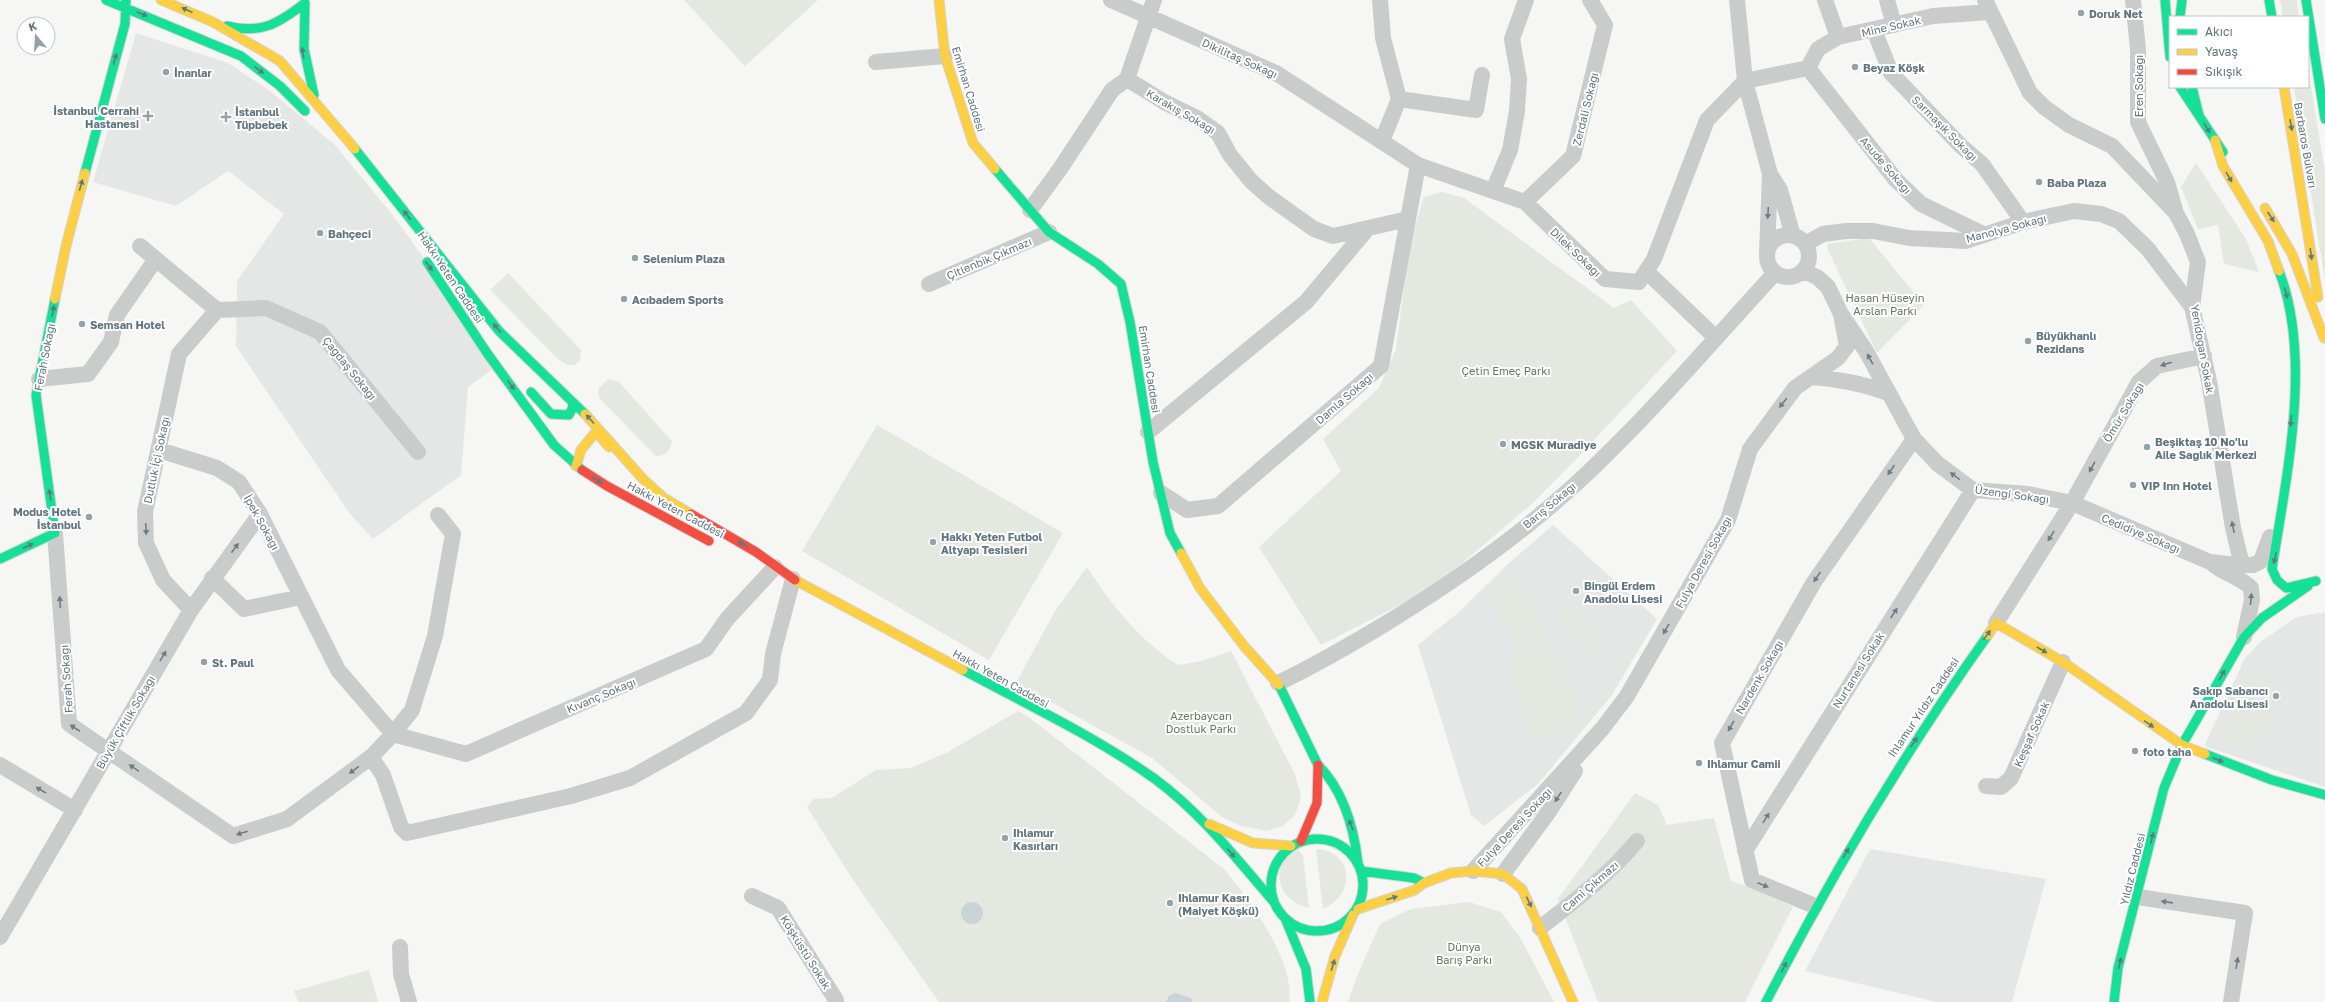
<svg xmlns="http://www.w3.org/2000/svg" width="2325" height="1002" font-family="'Golos Text',sans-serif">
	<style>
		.built { fill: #e5e7e6 }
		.green { fill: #e5e8e1 }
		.water { fill: #cad4d6 }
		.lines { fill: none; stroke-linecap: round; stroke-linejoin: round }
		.fast-casing { stroke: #d2d4d4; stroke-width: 11 }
		.slow-casing { stroke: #d2d4d4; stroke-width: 11 }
		.jam-casing { stroke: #d2d4d4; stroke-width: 11 }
		.street { stroke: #cacccc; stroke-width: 16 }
		.fast { stroke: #16e098; stroke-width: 9 }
		.slow { stroke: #ffcf43; stroke-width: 9 }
		.jam { stroke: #f24e42; stroke-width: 9 }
		.oneway { fill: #5c7a81 }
		.oneway2 { fill: #6b7e88 }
		.poi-dot { fill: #94a2a9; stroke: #fff; stroke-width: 1.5 }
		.labels { text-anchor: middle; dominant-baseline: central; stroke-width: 4; stroke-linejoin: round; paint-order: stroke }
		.poi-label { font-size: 11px; font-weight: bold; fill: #607580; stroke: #fff; text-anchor: start }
		.street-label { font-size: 11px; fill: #607580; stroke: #fff }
		.park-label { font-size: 11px; fill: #667860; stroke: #fff }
	</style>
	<rect width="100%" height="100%" fill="#f6f6f4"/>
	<path class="built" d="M136,33L228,63L270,91L335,145L395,218L423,257L493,369L468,387L461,475L373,539L350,514L236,346L237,281L284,214L228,171L176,206L93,182Z
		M1553,525L1657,619L1612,695L1538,784L1484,826L1471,815L1418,645L1459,612L1509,563Z
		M2325,612V787L2204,746L2245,658L2260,642L2297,617Z
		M1870,849L2046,879L2012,1002H1937L1805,971Z"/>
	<path class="green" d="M684,0H818L745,66Z
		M2280,0H2297L2299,17H2283Z
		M2308,68L2325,172V281L2294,87H2308Z
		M2196,163L2246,239L2259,272L2224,264L2218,225L2198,229L2181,187Z
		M1442,192L1464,198L1614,308L1631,300L1677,351L1582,453L1534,502L1433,588L1321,645L1259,547L1341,471L1323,439L1379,388L1396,349L1410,242L1424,197Z
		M1869,238L1924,305L1877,353L1827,248L1828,244Z
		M508,273L581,350L580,360L575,365H567L557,358L490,290Z
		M608,379L619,382L672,441C670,451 666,455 656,456L599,398L598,389Z
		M877,425L1063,533L989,660L802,551Z
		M1087,567C1111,604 1140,641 1178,665L1202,661L1231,651L1295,774L1301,797L1295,815L1283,826L1267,831L1241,826L1222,817L1152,758L1016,683L1055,611Z
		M1512,575L1546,626L1519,644L1485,593Z
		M1569,604L1604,636L1589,653L1554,621Z
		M1542,631L1584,722L1532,743L1508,656Z
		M2250,674L2283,689L2253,753L2220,738Z
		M1018,711L1030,718L1224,869C1249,898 1296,963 1289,1002H939L853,880L807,807L814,799L832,798L876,770L911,768L948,752Z
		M1635,793L1658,805L1667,825L1714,818L1731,881L1765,892L1793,907L1745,1002H1598L1558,899Z
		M1316,849C1352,850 1358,893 1323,909Z
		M1298,850L1303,855L1309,908C1278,902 1266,864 1298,850Z
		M1469,902L1501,912L1521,939L1554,1002H1348L1357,976L1380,924L1411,909Z
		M369,970L378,1002H298L294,991Z"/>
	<path class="water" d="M961 913a11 11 0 1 1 22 0a11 11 0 1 1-22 0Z
		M1175,993L1191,998L1193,1002H1166L1169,996Z"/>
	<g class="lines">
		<g class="fast-casing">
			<path id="fast" d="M106,0L241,56L280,86L305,111
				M2165,0L2170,57
				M2269,0L2272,17
				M2306,0L2325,119
				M305,3L304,49L314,95
				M2180,17L2182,0
				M227,26C262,34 278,24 305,3
				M2180,87L2223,152
				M2192,87L2199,115
				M355,149L499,331L585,414
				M995,169L1049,232L1098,264L1121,284L1130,322L1153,462L1170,533L1181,553
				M85,173L125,24L126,0
				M427,262L487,353L554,445L582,470
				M2279,271C2313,359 2286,478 2272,569L2277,580L2286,588L2316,581
				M531,392L551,414L569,415L573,407L572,402
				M0,559L55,533L36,395L55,299
				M2244,637L2262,618L2308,586
				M963,670C1028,705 1096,737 1155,779C1201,813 1236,858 1273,901
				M1279,685L1318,765C1343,790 1354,828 1358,863
				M2205,754L2272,780L2325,795
				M1271 885a46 46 0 1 1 92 0a46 46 0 1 1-92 0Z
				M1361,871L1414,878L1424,883
				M1285,918L1306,969L1310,1002
				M1766,1002C1832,874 1905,752 1988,635
				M2114,1002L2118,968L2164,788L2182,745L2244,637"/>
		</g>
		<g class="slow-casing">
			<path id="slow" d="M161,0L213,22L280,61L355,149
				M939,0L945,56L973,143L995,169
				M2284,87L2318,297
				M2215,140L2223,166L2268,241L2279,271
				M2265,208L2292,254L2324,338
				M55,299L66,246L85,173
				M585,414L643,479L664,498L691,514
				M576,466L581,450L594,434L599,435L609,447
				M1181,553L1200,588L1244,646L1279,685
				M795,580L963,670
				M1988,635L1996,623L2063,662L2182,745L2205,754
				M1209,824L1253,843L1291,846
				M1358,909L1415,890L1424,883L1451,873L1473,871L1503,874L1522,889L1573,1002
				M1322,1002L1335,956L1353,915"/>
		</g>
		<g class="jam-casing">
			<path id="jam" d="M582,470L607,486L709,541
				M691,514L756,552L795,580
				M1301,841L1317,803L1318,765"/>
		</g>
		<path class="street" d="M1111,0L1276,73L1418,165L1525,202L1605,279L1639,282L1654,259L1707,120L1745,81
			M1380,0L1383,38L1399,99L1382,141
			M1737,0L1745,81L1770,174L1780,190L1793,236
			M1825,0L1838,37
			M1887,0L1894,25
			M1985,0L2030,93L2044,107L2069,125L2112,146L2176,213L2187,234L2198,262L2192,307L2209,381L2233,528L2242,565
			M2133,0L2138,49V122L2167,182L2175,210
			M1874,30L1891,73L1961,146L1982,164L2023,222
			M876,62L945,56
			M1808,68L1896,180L1921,204L1985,235
			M1808,68L1818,49L1838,37L1933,16L1990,12
			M1127,79L1166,103L1197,118L1218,133L1230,155L1251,181L1269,197L1314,229L1333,236L1408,219
			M1745,81L1808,68
			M1399,99L1476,110L1482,75
			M1493,191L1510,150L1517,111L1519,79L1512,39L1526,0
			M1525,202L1573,156L1605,25L1590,0
			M1030,210L1060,169L1112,90L1127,79L1154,0
			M1767 256a21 21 0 1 1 42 0a21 21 0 1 1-42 0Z
			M1805,244L1823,234L1846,231H1873L1909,238L1966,241L2023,222L2074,211L2101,214L2119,221L2148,249L2192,307
			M140,246L217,310
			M1767,253L1770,174
			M1646,271L1715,337
			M1803,271L1817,277L1828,287L1841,314L1866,351L1914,439L1938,464L1973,490L2028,494L2072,503L2210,562L2238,565H2253L2261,561L2270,537
			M929,284L1049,232
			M217,310L266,308L320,332L418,452
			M1812,377C1839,379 1862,383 1888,393
			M39,379L88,374L111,342L117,315L156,259
			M1148,432L1306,302L1368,228
			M159,450L217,468L239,482L260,514L338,670L393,734
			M1161,493L1187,510L1218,506L1381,366L1418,165
			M55,533L69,724L233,836L287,819L371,757L393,734L412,710L435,636L453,534L438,515
			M2213,564C2224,574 2241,577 2251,588L2252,600L2244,637
			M212,578L244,609L301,597
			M191,610L163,580L146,543L145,512L179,354L217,310
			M1996,623L2072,503L2139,382L2157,366L2204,356
			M1278,683C1312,667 1343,649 1375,630C1455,582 1533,527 1599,462C1661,402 1717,336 1775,273
			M393,734L466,754L605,693L706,649L727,619L775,567
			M371,757L383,775L401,827L407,833L571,796L630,778L746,713L770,680L773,654L793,579
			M0,765L75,810
			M1986,786L2001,787L2011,778L2063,662
			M1745,851L1973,490
			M1473,871L1602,729L1627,696L1728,520L1750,449L1795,388L1838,358L1847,346L1841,314
			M1503,874L1550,810L1575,771
			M752,896L778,908L836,1000
			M2138,897L2245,913L2231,1002
			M1815,906L1752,880L1722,743L1814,582L1914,439
			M1540,928C1574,901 1609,875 1637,841
			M0,937L191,610L260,514
			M400,947L401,974L409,1002"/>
		<use href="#fast" class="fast"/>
		<use href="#slow" class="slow"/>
		<use href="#jam" class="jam"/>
	</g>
	<defs><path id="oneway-solid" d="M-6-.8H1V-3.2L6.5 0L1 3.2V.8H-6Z"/></defs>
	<g class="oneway">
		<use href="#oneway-solid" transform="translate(187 10) rotate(-155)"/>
		<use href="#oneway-solid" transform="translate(142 14) rotate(23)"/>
		<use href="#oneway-solid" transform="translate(303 53) rotate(-98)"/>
		<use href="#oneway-solid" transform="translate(115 59) rotate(-75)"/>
		<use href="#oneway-solid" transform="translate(259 70) rotate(36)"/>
		<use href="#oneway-solid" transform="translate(2291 125) rotate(80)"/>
		<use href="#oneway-solid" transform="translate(2207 128) rotate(58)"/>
		<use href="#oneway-solid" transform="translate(2229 177) rotate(60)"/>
		<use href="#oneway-solid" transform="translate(81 185) rotate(-74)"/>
		<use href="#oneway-solid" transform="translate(407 215) rotate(-128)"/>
		<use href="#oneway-solid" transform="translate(2271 217) rotate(57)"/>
		<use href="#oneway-solid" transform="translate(2311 254) rotate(82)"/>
		<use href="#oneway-solid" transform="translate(429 266) rotate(54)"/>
		<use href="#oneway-solid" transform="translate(2286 293) rotate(75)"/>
		<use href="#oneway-solid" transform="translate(53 311) rotate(-79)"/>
		<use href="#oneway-solid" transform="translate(497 328) rotate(-131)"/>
		<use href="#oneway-solid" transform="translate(511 385) rotate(53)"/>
		<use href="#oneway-solid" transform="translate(590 419) rotate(-132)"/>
		<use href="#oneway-solid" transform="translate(2291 421) rotate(95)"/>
		<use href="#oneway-solid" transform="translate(597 480) rotate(33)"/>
		<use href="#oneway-solid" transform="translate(50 495) rotate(-98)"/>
		<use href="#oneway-solid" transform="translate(743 544) rotate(-150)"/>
		<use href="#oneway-solid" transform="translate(28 546) rotate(-25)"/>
		<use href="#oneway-solid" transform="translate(2275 558) rotate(103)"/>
		<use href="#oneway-solid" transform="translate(1987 635) rotate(-53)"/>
		<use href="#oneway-solid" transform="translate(2042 650) rotate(30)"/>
		<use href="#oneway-solid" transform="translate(2222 675) rotate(-60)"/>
		<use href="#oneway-solid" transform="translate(2149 724) rotate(35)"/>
		<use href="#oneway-solid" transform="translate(1914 742) rotate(-57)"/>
		<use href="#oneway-solid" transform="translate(2218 760) rotate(21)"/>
		<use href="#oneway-solid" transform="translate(1351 825) rotate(-112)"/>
		<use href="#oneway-solid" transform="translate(2152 838) rotate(-77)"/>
		<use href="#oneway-solid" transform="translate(1231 853) rotate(50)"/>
		<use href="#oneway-solid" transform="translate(1846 853) rotate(-60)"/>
		<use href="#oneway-solid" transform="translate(1392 898) rotate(-18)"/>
		<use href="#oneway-solid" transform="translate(1529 902) rotate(64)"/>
		<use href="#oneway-solid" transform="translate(2120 963) rotate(-76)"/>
		<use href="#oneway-solid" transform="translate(1333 965) rotate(-73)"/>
		<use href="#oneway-solid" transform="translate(1784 967) rotate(-63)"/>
	</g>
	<g class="oneway2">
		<use href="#oneway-solid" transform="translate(1768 213) rotate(93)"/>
		<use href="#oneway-solid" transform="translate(1870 359) rotate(-119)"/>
		<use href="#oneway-solid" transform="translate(2166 364) rotate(162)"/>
		<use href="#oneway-solid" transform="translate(1783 403) rotate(128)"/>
		<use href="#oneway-solid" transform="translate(2092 467) rotate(119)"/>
		<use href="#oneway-solid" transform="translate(1891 470) rotate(124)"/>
		<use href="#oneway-solid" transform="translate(1955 476) rotate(-143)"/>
		<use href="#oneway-solid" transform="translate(2233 527) rotate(-101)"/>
		<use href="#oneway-solid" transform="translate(146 529) rotate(87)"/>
		<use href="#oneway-solid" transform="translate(2051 536) rotate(122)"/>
		<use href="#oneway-solid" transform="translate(235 548) rotate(-53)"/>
		<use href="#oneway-solid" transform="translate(1817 577) rotate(124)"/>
		<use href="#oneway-solid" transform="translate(2251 599) rotate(-85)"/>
		<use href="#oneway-solid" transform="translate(60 602) rotate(-94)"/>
		<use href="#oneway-solid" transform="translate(1894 613) rotate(-57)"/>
		<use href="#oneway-solid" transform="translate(1666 629) rotate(120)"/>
		<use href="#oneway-solid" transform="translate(163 656) rotate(-59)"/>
		<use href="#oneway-solid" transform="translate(1731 726) rotate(120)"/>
		<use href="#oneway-solid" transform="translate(75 728) rotate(-147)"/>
		<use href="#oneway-solid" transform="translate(134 768) rotate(-145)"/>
		<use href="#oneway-solid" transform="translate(354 770) rotate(144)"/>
		<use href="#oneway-solid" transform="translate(41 790) rotate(-149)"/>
		<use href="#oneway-solid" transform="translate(1558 797) rotate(123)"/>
		<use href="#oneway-solid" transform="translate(1766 818) rotate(-58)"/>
		<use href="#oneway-solid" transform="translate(242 833) rotate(162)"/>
		<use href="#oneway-solid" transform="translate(1763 885) rotate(22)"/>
		<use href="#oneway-solid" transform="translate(2167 902) rotate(-172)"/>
		<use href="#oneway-solid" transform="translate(2237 963) rotate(-81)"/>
	</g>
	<g class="poi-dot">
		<circle cx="2081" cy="13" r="4"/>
		<circle cx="1855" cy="67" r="4"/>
		<circle cx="166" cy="72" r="4"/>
		<path d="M146 110h4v4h4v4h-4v4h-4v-4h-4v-4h4z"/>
		<path d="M224 111h4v4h4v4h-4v4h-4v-4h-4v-4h4z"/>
		<circle cx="2039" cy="182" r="4"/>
		<circle cx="320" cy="233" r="4"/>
		<circle cx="635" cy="258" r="4"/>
		<circle cx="624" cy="299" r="4"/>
		<circle cx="82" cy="324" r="4"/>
		<circle cx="2028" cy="341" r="4"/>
		<circle cx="1503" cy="444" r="4"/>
		<circle cx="2147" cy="447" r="4"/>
		<circle cx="2133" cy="485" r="4"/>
		<circle cx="89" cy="517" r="4"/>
		<circle cx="933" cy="542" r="4"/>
		<circle cx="1576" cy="591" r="4"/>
		<circle cx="204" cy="662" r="4"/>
		<circle cx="2276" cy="696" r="4"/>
		<circle cx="2135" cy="751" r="4"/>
		<circle cx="1699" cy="763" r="4"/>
		<circle cx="1005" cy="838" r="4"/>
		<circle cx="1170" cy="903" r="4"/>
	</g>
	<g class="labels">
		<g class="poi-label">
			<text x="2089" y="13">Doruk Net</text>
			<text x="1863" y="67">Beyaz Köşk</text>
			<text x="174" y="72">İnanlar</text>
			<text x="139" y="110" text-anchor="end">İstanbul Cerrahi<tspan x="139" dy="13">Hastanesi</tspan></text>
			<text x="235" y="111">İstanbul<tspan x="235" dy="13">Tüpbebek</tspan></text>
			<text x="2047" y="182">Baba Plaza</text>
			<text x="328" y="233">Bahçeci</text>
			<text x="643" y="258">Selenium Plaza</text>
			<text x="632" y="299">Acıbadem Sports</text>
			<text x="90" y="324">Semsan Hotel</text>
			<text x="2036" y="335">Büyükhanlı<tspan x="2036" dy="13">Rezidans</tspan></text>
			<text x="2155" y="441">Beşiktaş 10 No'lu<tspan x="2155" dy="13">Aile Sağlık Merkezi</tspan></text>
			<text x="1511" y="444">MGSK Muradiye</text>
			<text x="2141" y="485">VIP Inn Hotel</text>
			<text x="81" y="511" text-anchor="end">Modus Hotel<tspan x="81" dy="13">İstanbul</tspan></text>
			<text x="941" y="536">Hakkı Yeten Futbol<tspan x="941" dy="13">Altyapı Tesisleri</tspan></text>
			<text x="1584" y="585">Bingül Erdem<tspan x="1584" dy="13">Anadolu Lisesi</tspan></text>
			<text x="212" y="662">St. Paul</text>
			<text x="2268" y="690" text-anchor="end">Sakıp Sabancı<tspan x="2268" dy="13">Anadolu Lisesi</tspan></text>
			<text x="2143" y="751">foto taha</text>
			<text x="1707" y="763">Ihlamur Camii</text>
			<text x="1013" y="832">Ihlamur<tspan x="1013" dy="13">Kasırları</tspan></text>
			<text x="1178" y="897">Ihlamur Kasrı<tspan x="1178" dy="13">(Maiyet Köşkü)</tspan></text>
		</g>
		<g class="street-label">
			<text transform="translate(1891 26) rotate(-13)">Mine Sokak</text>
			<text transform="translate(1240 58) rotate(24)">Dikilitaş Sokağı</text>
			<text transform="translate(2138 86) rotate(-90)">Eren Sokağı</text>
			<text transform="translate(969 89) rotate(73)">Emirhan Caddesi</text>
			<text transform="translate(1585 109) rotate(-76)">Zerdali Sokağı</text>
			<text transform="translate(1181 111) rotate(30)">Karakış Sokağı</text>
			<text transform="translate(1945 128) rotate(45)">Sarmaşık Sokağı</text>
			<text transform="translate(2306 145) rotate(80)">Barbaros Bulvarı</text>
			<text transform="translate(1886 165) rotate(49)">Asude Sokağı</text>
			<text transform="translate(2006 228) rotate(-15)">Manolya Sokağı</text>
			<text transform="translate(1576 252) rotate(44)">Dilek Sokağı</text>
			<text transform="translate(989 258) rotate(-23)">Çitlenbik Çıkmazı</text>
			<text transform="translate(451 277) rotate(56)">Hakkı Yeten Caddesi</text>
			<text transform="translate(2203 349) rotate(80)">Yenidoğan Sokak</text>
			<text transform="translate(44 357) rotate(-79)">Ferah Sokağı</text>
			<text transform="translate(350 368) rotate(51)">Çağdaş Sokağı</text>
			<text transform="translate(1150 369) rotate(81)">Emirhan Caddesi</text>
			<text transform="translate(1344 398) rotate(-41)">Damla Sokağı</text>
			<text transform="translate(2123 412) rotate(-59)">Ömür Sokağı</text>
			<text transform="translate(156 460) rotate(-78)">Dutluk İçi Sokağı</text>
			<text transform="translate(2012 494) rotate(8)">Üzengi Sokağı</text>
			<text transform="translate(1549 505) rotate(-40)">Barış Sokağı</text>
			<text transform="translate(676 509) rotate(28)">Hakkı Yeten Caddesi</text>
			<text transform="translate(262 522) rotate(61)">İpek Sokağı</text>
			<text transform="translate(2141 533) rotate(23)">Cedidiye Sokağı</text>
			<text transform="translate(1703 562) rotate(-61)">Fulya Deresi Sokağı</text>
			<text transform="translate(1858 670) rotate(-58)">Nurtanesi Sokak</text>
			<text transform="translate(1759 677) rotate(-60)">Nardenk Sokağı</text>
			<text transform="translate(1001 678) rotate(29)">Hakkı Yeten Caddesi</text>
			<text transform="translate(66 679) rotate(-94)">Ferah Sokağı</text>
			<text transform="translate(601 695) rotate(-23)">Kıvanç Sokağı</text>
			<text transform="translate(1923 707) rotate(-56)">Ihlamur Yıldız Caddesi</text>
			<text transform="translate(125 722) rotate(-60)">Büyük Çiftlik Sokağı</text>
			<text transform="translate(2031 734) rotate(-66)">Keşşaf Sokak</text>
			<text transform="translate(1514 827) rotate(-47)">Fulya Deresi Sokağı</text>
			<text transform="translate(2132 869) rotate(-76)">Yıldız Caddesi</text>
			<text transform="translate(1590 886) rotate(-41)">Cami Çıkmazı</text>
			<text transform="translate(806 952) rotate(58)">Köşküstü Sokak</text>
		</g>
		<g class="park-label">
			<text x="1885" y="297">Hasan Hüseyin<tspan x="1885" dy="13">Arslan Parkı</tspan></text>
			<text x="1506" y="370">Çetin Emeç Parkı</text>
			<text x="1201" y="715">Azerbaycan<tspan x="1201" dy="13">Dostluk Parkı</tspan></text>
			<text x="1464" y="946">Dünya<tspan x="1464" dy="13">Barış Parkı</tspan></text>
		</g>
	</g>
	<rect x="2169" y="16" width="140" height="72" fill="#ffffff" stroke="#bfc8cc"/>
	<rect x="2177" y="29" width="20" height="6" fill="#16e098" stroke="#bfc8cc"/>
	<text x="2205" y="36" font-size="12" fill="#607580">Akıcı</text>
	<rect x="2177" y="49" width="20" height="6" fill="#ffcf43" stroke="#bfc8cc"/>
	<text x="2205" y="56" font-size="12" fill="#607580">Yavaş</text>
	<rect x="2177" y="69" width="20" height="6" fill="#f24e42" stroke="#bfc8cc"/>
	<text x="2205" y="76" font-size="12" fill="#607580">Sıkışık</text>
	<g transform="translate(36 36) rotate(342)"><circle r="19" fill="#ffffff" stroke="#bfc8cc"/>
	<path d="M0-3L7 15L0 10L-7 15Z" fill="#94a2a9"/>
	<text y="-6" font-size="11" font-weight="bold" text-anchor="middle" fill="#607580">K</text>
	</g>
</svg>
